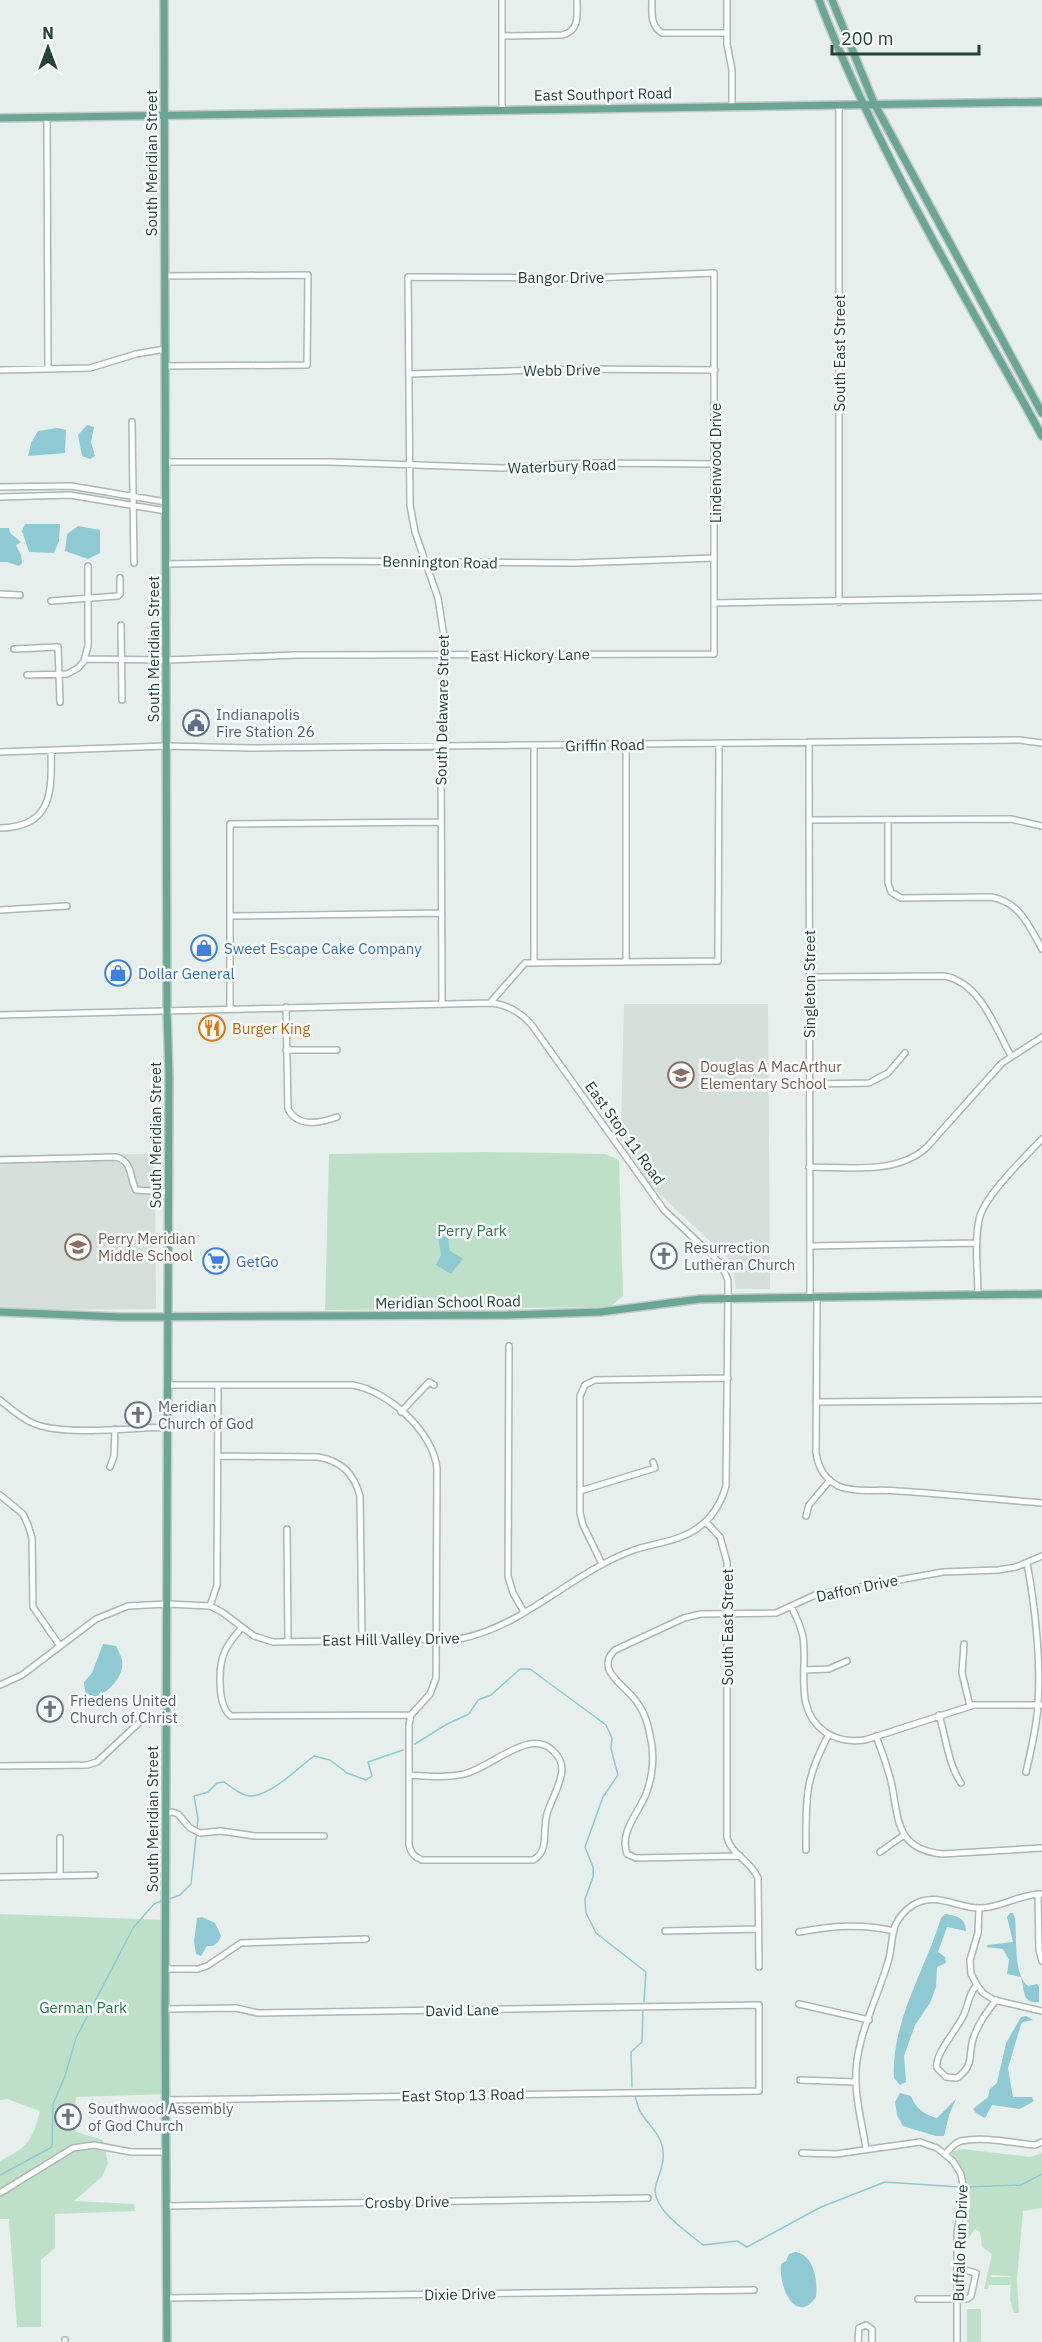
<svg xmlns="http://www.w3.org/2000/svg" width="1042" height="2342" font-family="'IBM Plex Sans',sans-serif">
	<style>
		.built { fill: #d4dfda }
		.green { fill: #bfe0c8 }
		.water { fill: #8ec9d4 }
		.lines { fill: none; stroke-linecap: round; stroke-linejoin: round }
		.stream { stroke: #8ec9d4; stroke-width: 1.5 }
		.minor-casing { stroke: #a8b8b2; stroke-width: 8 }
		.major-casing { stroke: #c2cac8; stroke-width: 10 }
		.minor { stroke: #fff; stroke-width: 5 }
		.major { stroke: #6aa596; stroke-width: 7 }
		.labels { text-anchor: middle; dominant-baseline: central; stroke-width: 5; stroke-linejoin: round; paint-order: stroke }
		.street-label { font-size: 15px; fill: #24423a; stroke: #f7fbf9 }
		.service-label { font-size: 15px; fill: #4e5e75; stroke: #f7fbf9; text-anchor: start }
		.shop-label { font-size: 15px; fill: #366cbe; stroke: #f7fbf9; text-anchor: start }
		.food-label { font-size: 15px; fill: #c56008; stroke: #f7fbf9; text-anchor: start }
		.education-label { font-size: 15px; fill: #785e54; stroke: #f7fbf9; text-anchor: start }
		.park-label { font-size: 15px; fill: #2d7a4b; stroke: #f7fbf9 }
		.worship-label { font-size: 15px; fill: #5b616d; stroke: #f7fbf9; text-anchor: start }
	</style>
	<rect width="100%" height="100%" fill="#e6efeb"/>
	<path class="built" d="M624,1004H768L770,1289H736L734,1275L727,1257L654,1189L616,1134L621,1126Z
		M155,1154L156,1309L0,1310V1155Z"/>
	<path class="green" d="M486,1152L605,1154L619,1160L623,1296L610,1307L325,1310L329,1154Z
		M0,1914L166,1920V2094L76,2097L73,2124L76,2132L103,2140L108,2163L102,2177L74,2201L134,2204L135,2211L55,2214V2248L41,2260V2327H17L9,2219H0V2161C28,2147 32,2141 40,2111L7,2099L0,2100Z
		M962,2149L1030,2157L1042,2153V2208L1023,2211L1017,2279L1019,2313H1014L1010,2300L1011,2276L991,2275V2277H1011L1010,2285H989L988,2289H984L992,2254L982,2247L980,2232L975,2229L965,2243C962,2228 969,2220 970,2206C971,2185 960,2170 951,2152Z
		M967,2309H981V2342H967Z"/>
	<path class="water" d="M87,425L94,427L91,442L95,456L90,459L82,456L78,435Z
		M57,428L66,430L65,453L28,456L31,443L38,431Z
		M25,524H60L59,541L54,553L29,552L22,531Z
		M78,526L100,530V553L88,559L65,551L67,534Z
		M0,528H9L10,533L21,542L16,545L21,555L22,563L19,566L7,562H0Z
		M441,1235L448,1238L450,1251L463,1259L451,1274L436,1265L441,1255L438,1238Z
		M103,1644L116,1646C118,1650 121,1656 122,1660C125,1676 108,1694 94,1697L85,1692L84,1682L92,1673Z
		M1010,1913H1013L1015,1918C1017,1935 1013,1975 1028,1986L1037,1984L1039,1986V2002C1021,2004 1025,1989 1021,1977L1007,1974L1009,1960L1003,1949L986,1947L988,1945L1013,1942L1007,1917Z
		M945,1914C957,1916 965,1917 966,1931L947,1927L938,1952L945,1957L946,1963L937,1967L936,1987L930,2003L915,2025L904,2056L906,2082L900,2085L894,2078C891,2021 925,1971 941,1918Z
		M202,1917L215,1923L221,1936L218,1942L213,1946H207L201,1956L196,1954L194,1941L197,1918Z
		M1026,2016L1033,2020L1023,2022L1021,2024L1008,2068L1013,2097H1032L1034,2101L1020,2109L992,2105L985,2118L976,2113L973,2109L988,2097L990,2089L997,2083L1006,2043L1021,2017Z
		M900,2093L911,2096C915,2108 925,2115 937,2118L956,2099L949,2115L944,2136H936L903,2126L897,2115L895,2102Z
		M795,2252C814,2254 818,2281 816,2297C795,2327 778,2284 781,2264L786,2261L789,2254Z"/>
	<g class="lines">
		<path class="stream" d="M415,1744L447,1724L469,1714L478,1700L491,1695L520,1669H530L606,1725L612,1738L611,1749L618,1775L603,1797L585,1847L593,1867V1877L585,1899L586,1913L596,1933L646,1972L644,2002
			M169,1899L180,1895L191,1884L198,1819L194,1796L208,1792L217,1783L224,1782C230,1786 238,1793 245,1795C265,1802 299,1767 314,1756L330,1760L347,1773L366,1780L372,1776L368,1762L403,1750
			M632,2087L631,2052L642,2042L643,2011
			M635,2096C637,2102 638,2108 641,2113C648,2124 659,2133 662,2145C666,2160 660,2171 656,2185C649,2208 688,2232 703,2245L737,2241L747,2247L821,2207L885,2182L960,2187
			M0,2175L52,2147L53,2104L65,2076L76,2038L133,1928L154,1904L161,1901
			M965,2187L1021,2185L1042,2174"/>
		<g class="minor-casing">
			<path id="minor" d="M502,0V109
				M652,0C652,13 650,25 662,33H727
				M727,0V44L732,70V106
				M502,36L562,35C580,31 577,15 577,0
				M839,104V602
				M47,117L48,369
				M165,276L308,275L307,365L166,366
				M0,370L90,368L136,354L165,349
				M409,374L576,369L715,370
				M132,422L134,563
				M166,462H331L502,468L586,463L714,464
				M0,487L71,486L166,502
				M0,497L70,495L166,511
				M166,564L320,561L575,563L714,558
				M0,594L20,595
				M51,601L118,596L120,594V578
				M714,603L1042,597
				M121,625L122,700
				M14,649L58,647L60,702
				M85,659L167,660L296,655L714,654V273L592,278L408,277L410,505L415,532L438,598L445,643L441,746L442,1004
				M27,675L67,674L78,668L84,661L88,646V566
				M809,742L810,1297
				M0,752L167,746L250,748L1019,740L1042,743
				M809,820L1011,819L1042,826
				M888,820V883L891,892L901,898L991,897C1020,902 1029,926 1042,949
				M0,828C52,827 52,793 51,751
				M0,910L67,906
				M230,916L442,913
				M626,962V744
				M534,963V745
				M809,977L944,976C980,982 995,1027 1011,1056
				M490,1003L525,963L718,961L719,743
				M286,1007L288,1109C298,1128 320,1123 337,1117
				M230,1009V824L441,822
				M0,1015L490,1003C506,1004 520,1012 531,1024L664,1210L721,1264L728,1280V1298L726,1486C721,1503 713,1517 699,1527C681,1541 655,1543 634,1550C572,1572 524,1627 459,1639L273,1642L254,1636L222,1612L210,1606L167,1604L128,1606L96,1619L22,1675L0,1685
				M286,1050H337
				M809,1084L869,1083L888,1073L905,1053
				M0,1160L116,1157C133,1162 129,1176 136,1190L167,1192
				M809,1167C848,1167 897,1175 927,1147L1002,1063L1042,1037
				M810,1246L977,1243
				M978,1295C978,1271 974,1244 979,1220C983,1197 1025,1157 1042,1139
				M817,1297L816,1453C818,1467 825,1479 838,1486C856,1493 880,1489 898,1491C946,1494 994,1499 1042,1503
				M509,1346L508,1576L513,1593L524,1612
				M167,1385H352C387,1390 434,1432 437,1469L436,1678L430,1694L411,1715L409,1725V1845C411,1854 415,1857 422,1860H533C550,1851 542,1830 547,1814C551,1800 561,1785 562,1770C562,1762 558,1755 552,1750C529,1728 491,1768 464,1774C446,1778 427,1776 409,1775
				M0,1400C11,1409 22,1419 35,1424C65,1436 133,1428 167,1427
				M816,1402L1042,1400
				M401,1412L429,1382L434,1385
				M218,1456L318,1457C342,1461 354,1474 360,1496L362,1640
				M110,1467L114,1456L115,1429
				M580,1491L655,1468L653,1462
				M0,1495L23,1514L28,1525L32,1538L33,1607L60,1646
				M806,1516L809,1505L830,1480
				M706,1522L720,1537L727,1562V1838C732,1855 751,1861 758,1878L759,1967
				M287,1529L288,1641
				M602,1564L583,1525L580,1513V1396L585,1385L595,1380L728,1378
				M210,1606L217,1585L218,1385
				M791,1606C796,1616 801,1626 803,1637C808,1670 793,1709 825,1732C837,1740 851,1742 865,1740L974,1705H1042
				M242,1627C236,1635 229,1642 225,1651C218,1666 217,1706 231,1716L411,1715
				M964,1644L962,1673L970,1706
				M804,1670L829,1669L847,1661
				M939,1715C946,1737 948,1764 961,1783
				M876,1736C882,1751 887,1766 891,1781C899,1817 894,1849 942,1854L1042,1848
				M0,1766L87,1765L97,1762L143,1719L149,1717L166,1718
				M1026,1772C1031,1750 1037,1727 1038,1703C1041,1662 1035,1605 1027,1563
				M166,1814L172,1812L178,1814L190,1828L200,1833L221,1831L255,1836H324
				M60,1838V1876
				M806,1850C806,1799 804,1780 829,1734
				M880,1852L904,1835
				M740,1856L636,1858L627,1854C619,1832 638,1814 646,1794C653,1776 655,1754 650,1735C648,1723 644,1711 636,1701C625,1685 594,1670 615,1650L684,1618L701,1614L776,1613L815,1595L943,1572L998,1570L1016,1567L1042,1556
				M0,1877L95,1875
				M1038,1894L1039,1950L1042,1961
				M979,1908L978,1933L970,1960L971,1974L977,1985L983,1993L994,2000L1042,2011
				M665,1931L758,1929
				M799,1932C831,1926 862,1923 894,1931
				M166,1969H198L207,1966L241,1943L366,1939
				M977,1985C969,1993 969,2002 965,2012C960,2027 934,2053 937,2068L946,2077L957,2078C976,2064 967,2055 974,2036C979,2022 987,2012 996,2000
				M799,2004L869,2020
				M165,2009L236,2008L258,2013L759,2005V2091L166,2100
				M800,2080L856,2082
				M866,2149C863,2127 856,2104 856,2081C854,2041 877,2000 888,1962C892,1950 891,1937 895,1926C899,1917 905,1910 913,1905C936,1891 956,1908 980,1908C1001,1908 1019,1894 1042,1894
				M802,2153L836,2154L920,2142L937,2148L953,2161L961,2174L964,2191L957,2233V2342
				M946,2153C950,2149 954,2143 961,2141C984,2136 1012,2143 1035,2145L1042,2142
				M0,2193L73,2148L94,2145L131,2152H166
				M166,2206L648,2198
				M167,2298L754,2290
				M918,2299H967L971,2296L976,2273L957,2268
				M65,2342V2340
				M858,2342L859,2328L866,2325L872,2329V2342"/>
		</g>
		<g class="major-casing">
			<path id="major" d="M164,0L167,1010L169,1077L165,2009L167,2342
				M819,0C877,153 964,293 1042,436
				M832,0L874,103L1042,413
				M0,118L1042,102
				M0,1312L121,1317L507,1315L600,1312L700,1299L1042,1294"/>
		</g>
		<use href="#minor" class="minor"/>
		<use href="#major" class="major"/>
	</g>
	<defs>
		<g id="civic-ring" transform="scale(1.35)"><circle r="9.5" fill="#f7fbf9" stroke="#5c6f8a" stroke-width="1.5"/><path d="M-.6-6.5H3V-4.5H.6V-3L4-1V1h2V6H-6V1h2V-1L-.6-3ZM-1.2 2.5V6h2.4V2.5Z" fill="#5c6f8a"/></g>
		<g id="shop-ring" transform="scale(1.35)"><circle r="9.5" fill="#f7fbf9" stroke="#3f7fe0" stroke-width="1.5"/><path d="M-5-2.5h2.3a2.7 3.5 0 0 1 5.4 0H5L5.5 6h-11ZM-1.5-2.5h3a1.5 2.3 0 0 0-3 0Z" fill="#3f7fe0"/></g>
		<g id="restaurant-ring" transform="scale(1.35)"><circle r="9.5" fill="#f7fbf9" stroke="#e8710a" stroke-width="1.5"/><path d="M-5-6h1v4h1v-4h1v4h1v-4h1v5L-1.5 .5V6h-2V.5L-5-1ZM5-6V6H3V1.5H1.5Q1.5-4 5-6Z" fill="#e8710a"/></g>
		<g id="school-ring" transform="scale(1.35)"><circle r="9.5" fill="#f7fbf9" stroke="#8d6e63" stroke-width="1.5"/><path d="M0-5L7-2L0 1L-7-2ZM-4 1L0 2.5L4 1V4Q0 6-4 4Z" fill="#8d6e63"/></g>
		<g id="church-ring" transform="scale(1.35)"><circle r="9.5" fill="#f7fbf9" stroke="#6b7280" stroke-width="1.5"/><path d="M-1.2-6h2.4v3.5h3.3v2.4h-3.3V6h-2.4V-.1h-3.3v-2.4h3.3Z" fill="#6b7280"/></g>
		<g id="supermarket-ring" transform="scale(1.35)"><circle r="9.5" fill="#f7fbf9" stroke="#3f7fe0" stroke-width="1.5"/><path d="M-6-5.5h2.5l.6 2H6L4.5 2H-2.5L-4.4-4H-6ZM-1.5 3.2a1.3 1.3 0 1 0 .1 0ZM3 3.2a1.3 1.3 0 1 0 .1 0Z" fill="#3f7fe0"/></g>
	</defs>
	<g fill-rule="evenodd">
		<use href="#civic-ring" x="196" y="723"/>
		<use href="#shop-ring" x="204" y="948"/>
		<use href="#shop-ring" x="118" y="973"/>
		<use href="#restaurant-ring" x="212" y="1028"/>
		<use href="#school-ring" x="681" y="1075"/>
		<use href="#school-ring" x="78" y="1247"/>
		<use href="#church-ring" x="664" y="1256"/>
		<use href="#supermarket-ring" x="216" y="1261"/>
		<use href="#church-ring" x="138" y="1415"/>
		<use href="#church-ring" x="50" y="1709"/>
		<use href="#church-ring" x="68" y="2117"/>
	</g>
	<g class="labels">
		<g class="street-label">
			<text transform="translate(603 94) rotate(-1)">East Southport Road</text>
			<text transform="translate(151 163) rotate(-90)">South Meridian Street</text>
			<text x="561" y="277">Bangor Drive</text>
			<text transform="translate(839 353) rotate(-90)">South East Street</text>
			<text transform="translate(562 370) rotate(-1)">Webb Drive</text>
			<text transform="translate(715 463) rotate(-90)">Lindenwood Drive</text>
			<text transform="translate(562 466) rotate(-2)">Waterbury Road</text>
			<text transform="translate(440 562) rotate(1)">Bennington Road</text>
			<text transform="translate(153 649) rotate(-90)">South Meridian Street</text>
			<text transform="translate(530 655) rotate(-1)">East Hickory Lane</text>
			<text transform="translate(442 710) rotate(-89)">South Delaware Street</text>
			<text transform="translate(605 745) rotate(-1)">Griffin Road</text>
			<text transform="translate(809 984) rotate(-90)">Singleton Street</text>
			<text transform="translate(625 1133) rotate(54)">East Stop 11 Road</text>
			<text transform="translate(155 1135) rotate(-90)">South Meridian Street</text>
			<text transform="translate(448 1302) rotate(-1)">Meridian School Road</text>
			<text transform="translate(857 1588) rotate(-12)">Daffon Drive</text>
			<text transform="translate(727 1627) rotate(-90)">South East Street</text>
			<text transform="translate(391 1639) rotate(-1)">East Hill Valley Drive</text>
			<text transform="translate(152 1819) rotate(-90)">South Meridian Street</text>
			<text transform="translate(462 2010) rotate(-1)">David Lane</text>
			<text transform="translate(463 2095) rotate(-1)">East Stop 13 Road</text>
			<text transform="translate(407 2202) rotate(-1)">Crosby Drive</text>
			<text transform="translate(960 2243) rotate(-88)">Buffalo Run Drive</text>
			<text transform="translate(460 2294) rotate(-1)">Dixie Drive</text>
		</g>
		<g class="service-label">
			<text x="216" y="714">Indianapolis<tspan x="216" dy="17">Fire Station 26</tspan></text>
		</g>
		<g class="shop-label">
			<text x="224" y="948">Sweet Escape Cake Company</text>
			<text x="138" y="973">Dollar General</text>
			<text x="236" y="1261">GetGo</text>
		</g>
		<g class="food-label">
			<text x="232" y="1028">Burger King</text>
		</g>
		<g class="education-label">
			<text x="700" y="1066">Douglas A MacArthur<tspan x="700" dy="17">Elementary School</tspan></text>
			<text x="98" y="1238">Perry Meridian<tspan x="98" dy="17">Middle School</tspan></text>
		</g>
		<g class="park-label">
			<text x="472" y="1230">Perry Park</text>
			<text x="83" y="2007">German Park</text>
		</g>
		<g class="worship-label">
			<text x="684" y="1247">Resurrection<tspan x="684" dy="17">Lutheran Church</tspan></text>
			<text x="158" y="1406">Meridian<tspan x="158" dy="17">Church of God</tspan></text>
			<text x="70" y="1700">Friedens United<tspan x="70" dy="17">Church of Christ</tspan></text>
			<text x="88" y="2108">Southwood Assembly<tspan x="88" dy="17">of God Church</tspan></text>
		</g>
	</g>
	<g transform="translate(48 48)" stroke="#f7fbf9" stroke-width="4.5" paint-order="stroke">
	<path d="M0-4.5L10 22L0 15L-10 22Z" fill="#24423a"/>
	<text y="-9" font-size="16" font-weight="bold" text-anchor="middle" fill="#24423a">N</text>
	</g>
	<path d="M832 45v9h147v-9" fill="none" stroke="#24423a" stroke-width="3"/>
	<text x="841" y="45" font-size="18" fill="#24423a" stroke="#f7fbf9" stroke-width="4.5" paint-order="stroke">200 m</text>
</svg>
